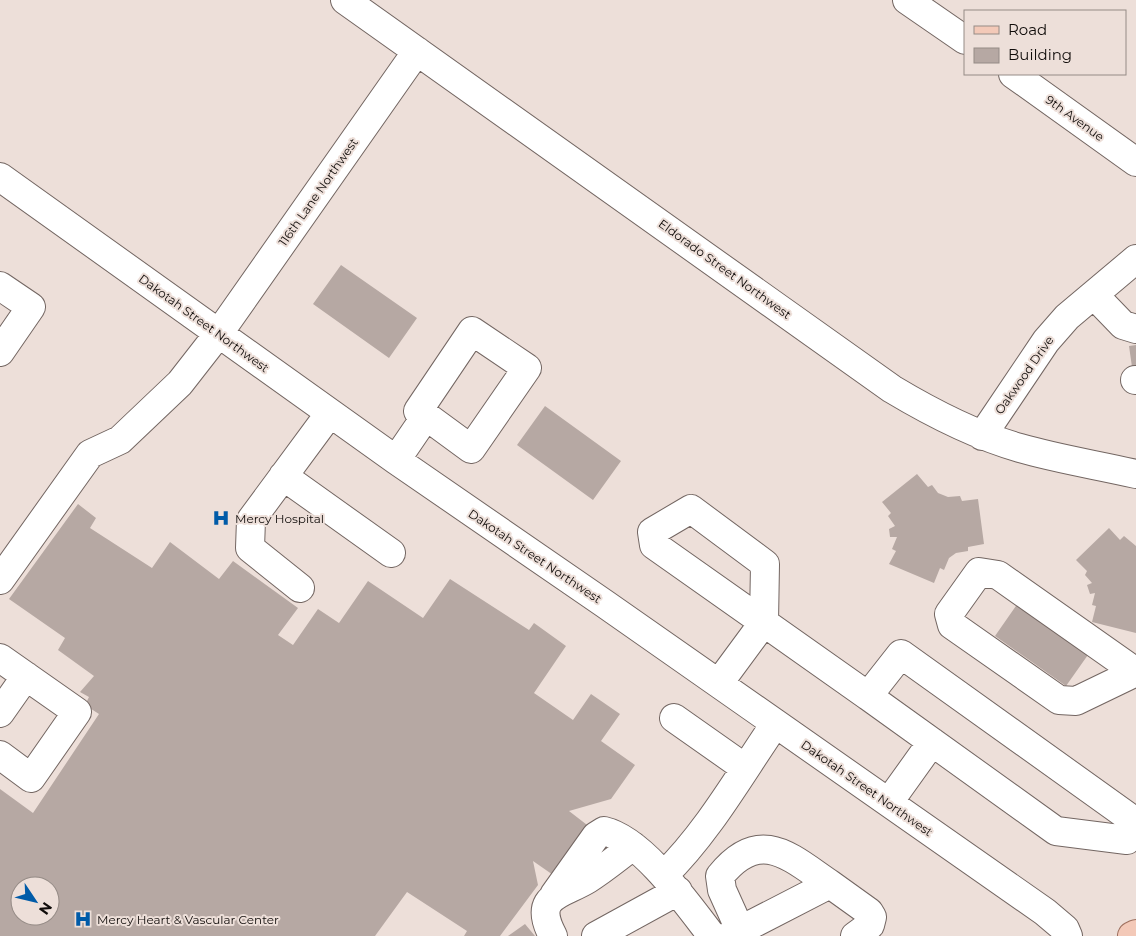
<svg xmlns="http://www.w3.org/2000/svg" width="1136" height="936" font-family="Montserrat,sans-serif">
	<style>
		.building { fill: #b6a8a3; fill-rule: evenodd }
		.lines { fill: none; stroke-linecap: round; stroke-linejoin: round }
		.minor-casing { stroke: #736662; stroke-width: 30 }
		.major-casing { stroke: #9e6f5d; stroke-width: 30 }
		.minor { stroke: #fff; stroke-width: 28 }
		.major { stroke: #f3c9b8; stroke-width: 28 }
		.labels { text-anchor: middle; dominant-baseline: central; stroke-width: 4; stroke-linejoin: round; paint-order: stroke }
		.street-label { font-size: 12px; fill: #100c0a; stroke: #eddfd9 }
		.poi-label { font-size: 12px; fill: #100c0a; stroke: #eddfd9; text-anchor: start }
	</style>
	<rect width="100%" height="100%" fill="#eddfd9"/>
	<path class="building" d="M341,265L417,318L389,358L313,304Z
		M1136,345V366L1132,367L1129,346Z
		M545,406L621,461L593,500L517,445Z
		M917,474L928,487L932,485L938,493L948,497L960,496L962,501L978,499L984,544L968,547V551L956,553L949,558L944,570L940,568L934,583L889,564L896,551L892,549L897,537H890L889,529L895,526L888,516L891,513L882,502Z
		M78,504L96,518L90,528L152,568L170,542L219,579L233,561L298,608L278,635L293,645L318,609L339,623L368,581L423,618L450,579L529,630L534,623L566,646L534,693L573,720L591,694L620,714L601,741L635,765L611,799L569,811L591,828L556,877L533,861L538,885L500,936H464L467,931L407,892L375,936H0V789L33,813L99,714L85,705L89,697L80,692L94,676L58,650L65,638L9,599ZM20,886H50V916H20Z
		M1109,528L1120,540L1124,536L1136,546V633L1092,622L1096,606L1092,605L1095,593L1090,594L1087,585L1092,583L1085,575L1087,571L1076,560Z
		M1018,603L1090,652L1066,686L995,636Z
		M525,924L535,936H508Z"/>
	<g class="lines">
		<g class="minor-casing">
			<path id="minor" d="M345,0L892,389C932,413 974,435 1020,448C1058,459 1097,465 1136,474
				M907,0L965,40
				M1013,74L1136,162
				M0,177L396,460L605,604L1045,912L1065,929L1068,936
				M0,286L31,307L0,352
				M1094,295L1123,325L1136,329
				M1135,380H1136
				M982,436L1046,341L1067,317L1136,259
				M396,460L426,416L471,449L527,368L472,331L418,411L426,416
				M283,476L391,553
				M979,572L998,575L1136,672L1076,701L1059,700L952,625L949,614Z
				M0,580L90,454L120,440L180,383L219,333L417,51
				M300,588L250,548L251,520L330,413
				M901,654L1133,820L1136,829L1127,840L1056,831L868,696Z
				M0,658L77,712L31,778L0,755
				M719,683L764,622L765,564L691,509L652,532L654,545L868,696
				M0,713L26,676
				M674,718L745,768
				M889,802L932,742
				M664,875C708,832 740,775 775,724
				M554,895L596,836L604,831C643,840 688,905 712,936
				M740,930L722,890L720,876C760,826 790,857 830,884
				M553,936C531,895 562,895 588,879C604,869 618,857 633,846
				M596,936L678,891
				M729,936L830,884L869,912L872,917L870,925L855,936"/>
		</g>
		<g class="major-casing">
			<path id="major" d="M1132,936L1136,934"/>
		</g>
		<use href="#minor" class="minor"/>
		<use href="#major" class="major"/>
	</g>
	<defs>
		<g id="hospital-bare" transform="scale(1.35)"><path d="M-5-5h3v3.5h4V-5h3V5h-3V1.5h-4V5h-3Z" fill="#005ba8" stroke="#eddfd9" stroke-width="2.5" paint-order="stroke"/></g>
	</defs>
	<g fill-rule="evenodd">
		<use href="#hospital-bare" x="221" y="518"/>
		<use href="#hospital-bare" x="83" y="919"/>
	</g>
	<g class="labels">
		<g class="street-label">
			<text transform="translate(1075 118) rotate(36)">9th Avenue</text>
			<text transform="translate(318 192) rotate(-55)">116th Lane Northwest</text>
			<text transform="translate(725 269) rotate(36)">Eldorado Street Northwest</text>
			<text transform="translate(204 323) rotate(36)">Dakotah Street Northwest</text>
			<text transform="translate(1024 375) rotate(-55)">Oakwood Drive</text>
			<text transform="translate(535 556) rotate(34)">Dakotah Street Northwest</text>
			<text transform="translate(867 788) rotate(35)">Dakotah Street Northwest</text>
		</g>
		<g class="poi-label">
			<text x="235" y="518">Mercy Hospital</text>
			<text x="97" y="919">Mercy Heart &amp; Vascular Center</text>
		</g>
	</g>
	<rect x="964" y="10" width="162" height="65" fill="#eddfd9" stroke="#958b86"/>
	<rect x="974" y="26" width="25" height="8" fill="#f3c9b8" stroke="#958b86"/>
	<text x="1008" y="35" font-size="15" fill="#100c0a">Road</text>
	<rect x="974" y="48" width="25" height="15" fill="#b6a8a3" stroke="#958b86"/>
	<text x="1008" y="60" font-size="15" fill="#100c0a">Building</text>
	<g transform="translate(35 901) rotate(125)"><circle r="24" fill="#eddfd9" stroke="#958b86"/>
	<path d="M0-4L9 19L0 12L-9 19Z" fill="#005ba8"/>
	<text y="-8" font-size="14" font-weight="bold" text-anchor="middle" fill="#100c0a">N</text>
	</g>
</svg>
